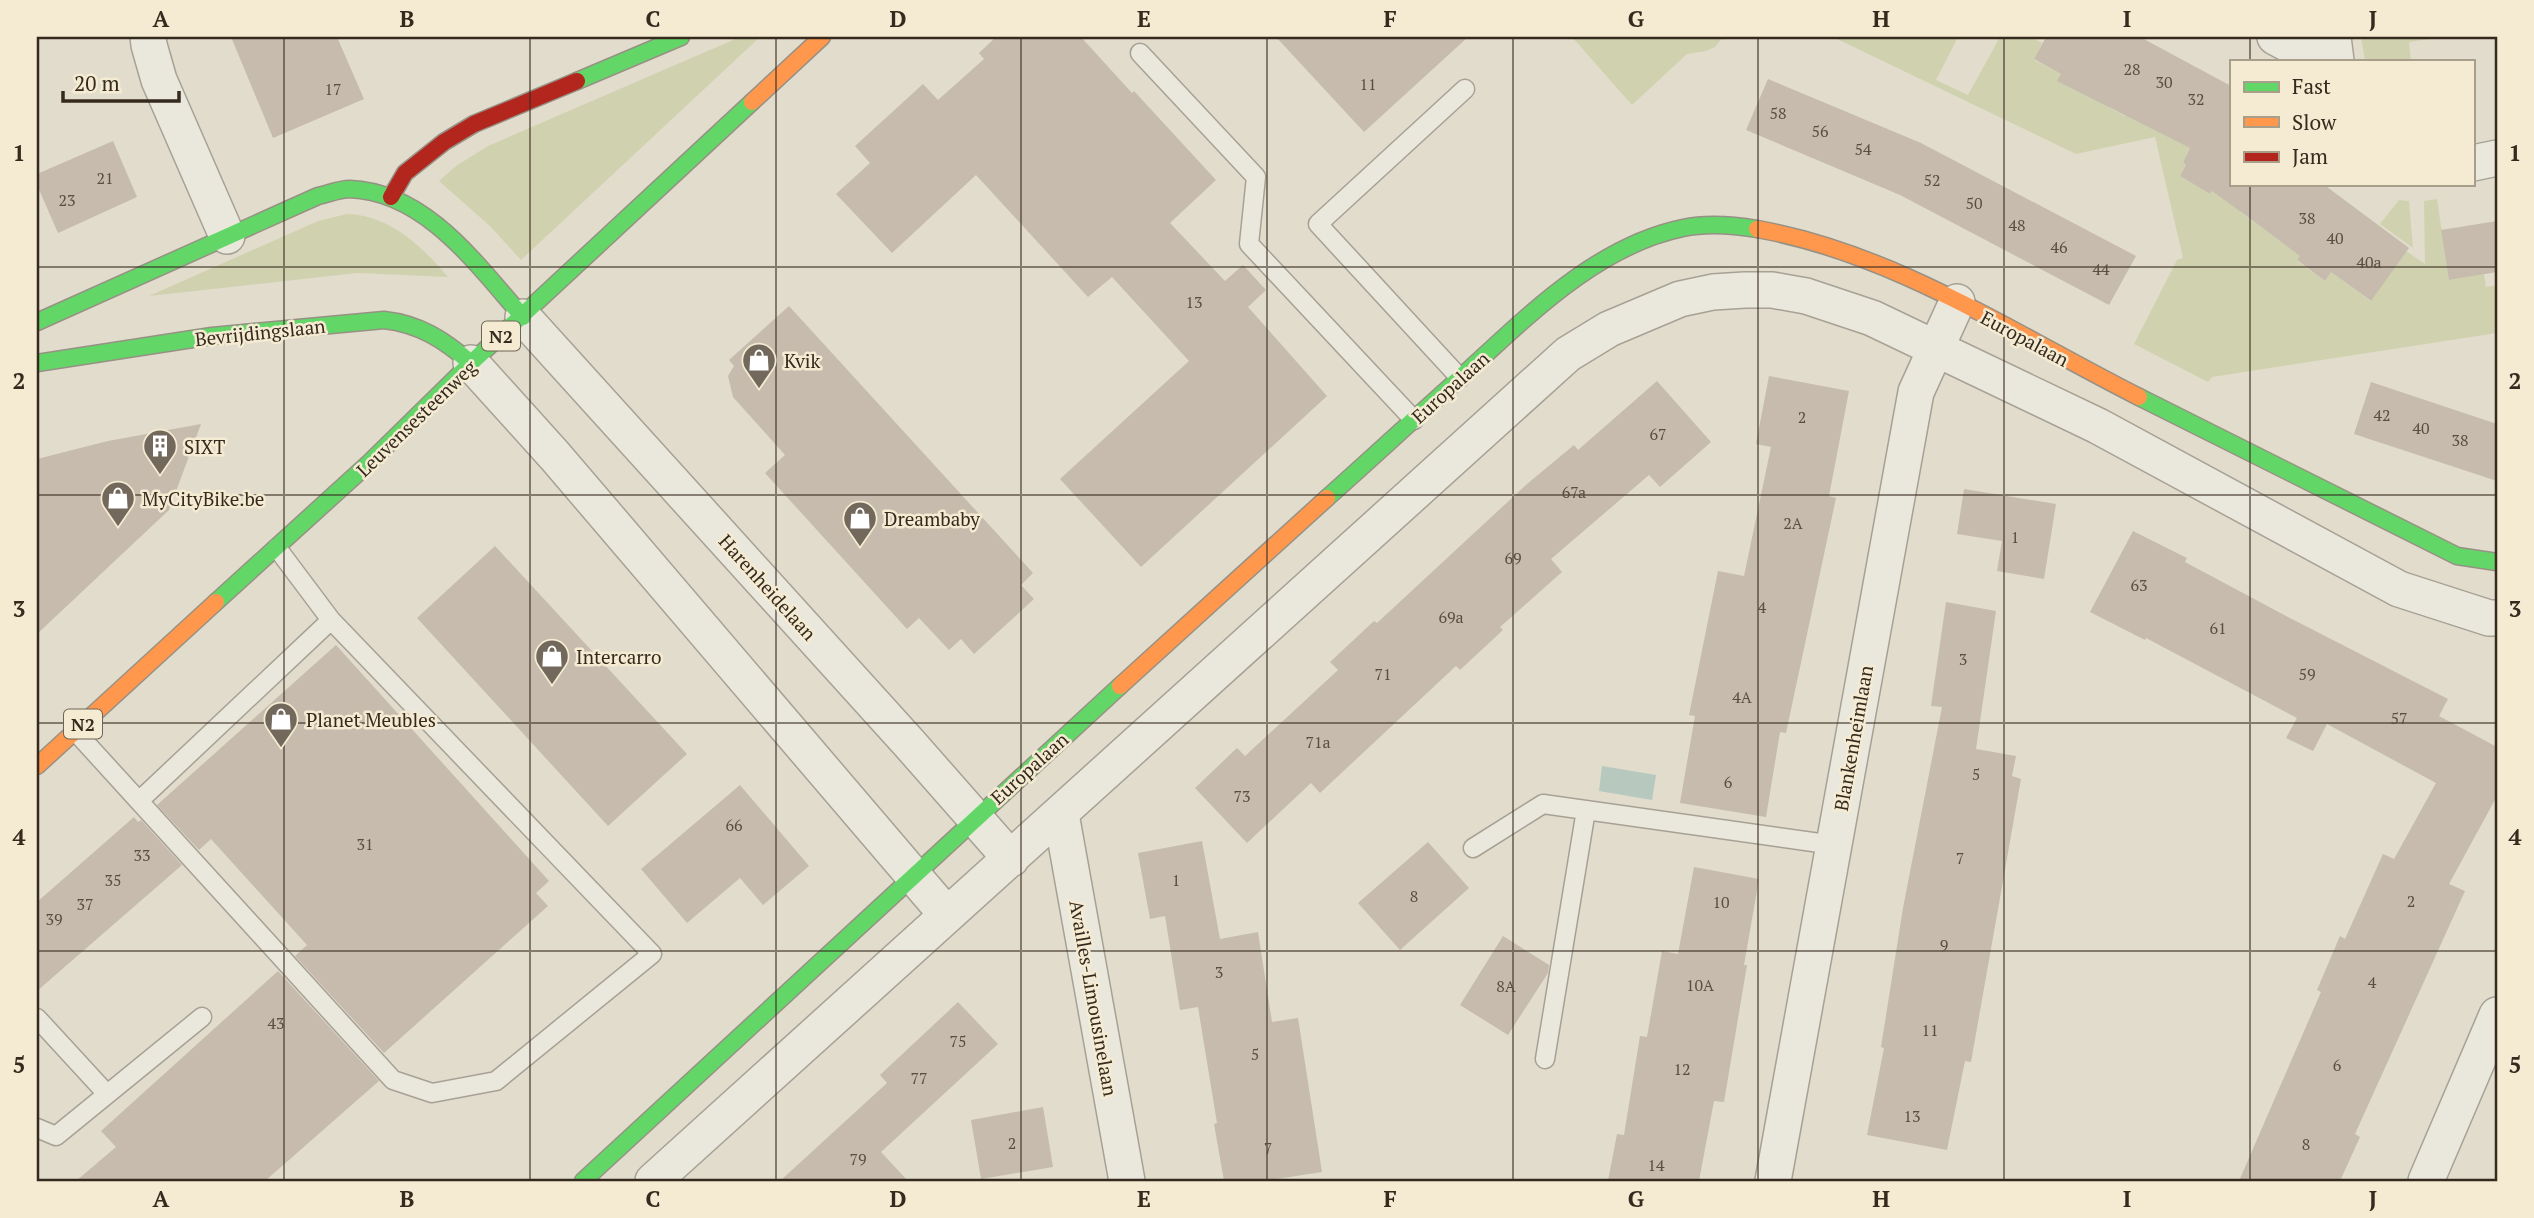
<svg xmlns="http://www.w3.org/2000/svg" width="2534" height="1218" font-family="'PT Serif',serif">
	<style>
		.green { fill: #d0d2af }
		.water { fill: #b7c8be }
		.building { fill: #c6bbad }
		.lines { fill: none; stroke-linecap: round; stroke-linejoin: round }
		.lane-casing { stroke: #a7a195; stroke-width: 21 }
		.street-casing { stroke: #a7a195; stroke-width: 38 }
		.fast-casing { stroke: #979185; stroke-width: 19 }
		.slow-casing { stroke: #979185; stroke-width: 19 }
		.jam-casing { stroke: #979185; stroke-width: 19 }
		.lane { stroke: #eae7dd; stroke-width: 18 }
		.street { stroke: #eae7dd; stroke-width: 35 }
		.fast { stroke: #63d668; stroke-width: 16 }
		.slow { stroke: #ff974d; stroke-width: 16 }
		.jam { stroke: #b3261e; stroke-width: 16 }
		.grid { fill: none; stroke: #362a1e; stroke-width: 2; stroke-opacity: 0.55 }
		.labels { text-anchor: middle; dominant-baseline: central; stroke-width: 5; stroke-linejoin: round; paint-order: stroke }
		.number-label { font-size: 16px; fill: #5a4e42 }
		.shield { fill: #f4ebd2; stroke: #6f6454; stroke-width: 2 }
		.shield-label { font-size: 18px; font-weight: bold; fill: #362a1e }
		.street-label { font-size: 19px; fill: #362a1e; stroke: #f4ebd2 }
		.poi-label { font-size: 19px; fill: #362a1e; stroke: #f4ebd2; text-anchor: start }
		.neatline { fill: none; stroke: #362a1e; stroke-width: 2.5 }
		.grid-label { font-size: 23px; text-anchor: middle; font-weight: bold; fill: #362a1e }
	</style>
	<rect width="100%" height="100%" fill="#e2dccc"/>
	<path class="green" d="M740,37H760L521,260L491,227L439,181L456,166L488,146Z
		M1572,37H1723L1715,47L1706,51L1687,54L1632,105Z
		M1833,37H1958L1936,80L1968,95L2000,37H2031L2042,43L2034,60L2069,78L2085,61L2098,37H2131L2103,88L2114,95L2108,107L2125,116L2130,107L2191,145L2183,162L2186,165L2180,176L2210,194L2231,164V184H2260L2240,212L2301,256L2297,261L2325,281L2331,272L2370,301L2406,251L2425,264L2424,201L2437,199L2449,280L2484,274L2486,287L2497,285V333L2212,377L2208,382L2134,344L2177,260L2183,258L2155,137L2076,154Z
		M2361,37H2443L2409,42L2411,61H2365Z
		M2399,200L2409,201L2413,248L2380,224Z
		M347,214C389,215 422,246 448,277L357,273L149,296L318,221Z"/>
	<path class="water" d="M1602,766L1656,775L1652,800L1599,791Z"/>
	<path class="building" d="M231,37H337L364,99L273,138Z
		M996,37H1081L1132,93L1134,91L1216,180L1170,223L1225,281L1243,265L1266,290L1248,307L1327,396L1141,567L1060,479L1189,361L1112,277L1088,297L976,175L892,253L836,194L870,163L855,146L923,84L938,100L984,59L979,53Z
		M1276,37H1468L1364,132Z
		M2046,37H2140L2231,86V184H2323L2409,248L2371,301L2331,272L2325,281L2297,260L2300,256L2245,215L2212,191L2210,194L2180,176L2186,165L2183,162L2190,148L2057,81L2061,74L2034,59Z
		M1768,79L1921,143L2136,256L2109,305L1900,195L1746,130Z
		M113,141L137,197L58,233L37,185V174Z
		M2497,221V272L2449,280L2441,230Z
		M789,306L1033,573L1021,585L1034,599L974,654L961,639L949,650L919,618L907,629L765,473L785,455L733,397L728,376L734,366L729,360Z
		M1769,376L1849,391L1829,496L1836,498L1786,733L1780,732L1766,817L1680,803L1695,716L1689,715L1718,571L1744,576L1771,447L1756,444Z
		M1657,381L1711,442L1660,487L1649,475L1551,559L1562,572L1500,627L1503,630L1460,670L1456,666L1320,793L1311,783L1247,843L1195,788L1237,748L1245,756L1338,670L1330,662L1374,621L1377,623L1527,484L1574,445L1578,450Z
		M2371,382L2497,424V481L2354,434Z
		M201,424L169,510L37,634V459L108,441Z
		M1964,489L2056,504L2044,579L1997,571L2002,541L1957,534Z
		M2133,531L2187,558L2185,562L2286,616L2448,699L2439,716L2497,747V796L2449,884L2465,891L2355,1134L2360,1137L2340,1181H2239L2321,992L2317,990L2340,936L2345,939L2383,854L2394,859L2436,783L2327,724L2313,751L2286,738L2297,718L2146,638L2145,640L2090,612Z
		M495,546L687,754L608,826L417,618Z
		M1946,602L1996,611L1976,749L2016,756L2012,776L2021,779L1971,1062L1965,1061L1947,1150L1867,1135L1884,1048L1881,1047L1903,908L1942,707L1931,706Z
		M336,645L549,881L536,893L548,906L384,1053L295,956L307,945L211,839L199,850L157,805Z
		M740,785L809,866L763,905L740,878L687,923L641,869Z
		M134,817L138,822L141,820L182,865L37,991V902Z
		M1202,841L1220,939L1258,932L1272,1022L1298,1018L1322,1172L1263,1181H1224L1214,1124L1217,1123L1198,1007L1180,1010L1165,916L1150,919L1138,853Z
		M1428,842L1469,888L1400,950L1358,903Z
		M1694,867L1759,879L1744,965H1747L1724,1102L1714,1101L1699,1181H1608L1617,1134L1624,1135L1640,1036L1647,1037L1662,951L1678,954Z
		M1503,936L1549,965L1548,973L1508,1035L1460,1005Z
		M278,971L379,1081L265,1181H76L116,1147L101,1131Z
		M958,1002L998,1044L881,1152L908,1181H780L887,1083L880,1075Z
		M1043,1107L1053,1167L981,1179L971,1120Z"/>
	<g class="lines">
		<g class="lane-casing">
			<path id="lane" d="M1140,53L1256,177L1249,244L1414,420
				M1460,378L1318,224L1465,89
				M75,731L393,1080L432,1093L496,1081L652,954L331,620
				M140,800L331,620L277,548
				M1473,848L1543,804L1834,845
				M37,1018L107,1094
				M1545,1059L1586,810
				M37,1128L56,1136L202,1017"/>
		</g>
		<g class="street-casing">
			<path id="street" d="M148,37L149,45L159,80L227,236
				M2275,37L2320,61
				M2333,37L2336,61
				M2473,163L2497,158
				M523,317L909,743L1011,859
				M471,363L555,456L947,915
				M1061,814L1127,1181
				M653,1181L1568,354L1609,329L1680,299L1713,292L1745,290H1772L1806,296L1872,318L2098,426L2399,589L2489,618H2497
				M1773,1181L1916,392L1957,302
				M2426,1181L2497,1015"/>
		</g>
		<g class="fast-casing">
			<path id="fast" d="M577,81L681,37
				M37,322L318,196C328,194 339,189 350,189C426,192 477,265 523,317
				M37,363L212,336L384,320C420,324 444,340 471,363
				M2139,397L2457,556L2497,562
				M1327,498C1372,458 1416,417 1461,377C1525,319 1595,246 1683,228C1707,223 1733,225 1757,229
				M216,602L369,463L471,363L752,102
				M583,1181L1120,686"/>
		</g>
		<g class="slow-casing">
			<path id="slow" d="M752,102L822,37
				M1757,229C1894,253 2016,335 2139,397
				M1120,686L1327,498
				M37,766L216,602"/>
		</g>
		<g class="jam-casing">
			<path id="jam" d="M391,197L405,173L444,142L474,124L577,81"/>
		</g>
		<use href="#lane" class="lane"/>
		<use href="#street" class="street"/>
		<use href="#fast" class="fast"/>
		<use href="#slow" class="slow"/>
		<use href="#jam" class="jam"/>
	</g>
	<path class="grid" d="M284,37V1181M530,37V1181M776,37V1181M1021,37V1181M1267,37V1181M1513,37V1181M1758,37V1181M2004,37V1181M2250,37V61M2250,184V1181M37,267H2497M37,495H2497M37,723H2497M37,951H2497"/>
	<defs>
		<g id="shop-pin" transform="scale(1.75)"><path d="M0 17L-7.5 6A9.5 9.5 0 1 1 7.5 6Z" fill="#72685b" stroke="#f4ebd2"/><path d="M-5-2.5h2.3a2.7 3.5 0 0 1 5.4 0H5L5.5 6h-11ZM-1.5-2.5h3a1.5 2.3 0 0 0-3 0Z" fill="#fff"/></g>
		<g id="building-pin" transform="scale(1.75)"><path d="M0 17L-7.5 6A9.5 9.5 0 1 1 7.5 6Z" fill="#72685b" stroke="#f4ebd2"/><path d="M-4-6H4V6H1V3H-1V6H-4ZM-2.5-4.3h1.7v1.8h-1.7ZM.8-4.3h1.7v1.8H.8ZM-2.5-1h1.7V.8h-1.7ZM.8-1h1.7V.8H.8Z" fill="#fff"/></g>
	</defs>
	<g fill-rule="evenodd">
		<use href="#shop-pin" x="759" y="360"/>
		<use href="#building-pin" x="160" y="446"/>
		<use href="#shop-pin" x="118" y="498"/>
		<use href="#shop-pin" x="860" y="518"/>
		<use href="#shop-pin" x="552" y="656"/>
		<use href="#shop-pin" x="281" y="719"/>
	</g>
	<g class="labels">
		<g class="number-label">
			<text x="2132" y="69">28</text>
			<text x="2164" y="82">30</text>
			<text x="1368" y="84">11</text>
			<text x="333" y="89">17</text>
			<text x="2196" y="99">32</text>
			<text x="1778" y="113">58</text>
			<text x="1820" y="131">56</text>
			<text x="1863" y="149">54</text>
			<text x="105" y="178">21</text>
			<text x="1932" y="180">52</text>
			<text x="67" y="200">23</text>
			<text x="1974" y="203">50</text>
			<text x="2307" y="218">38</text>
			<text x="2017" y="225">48</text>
			<text x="2335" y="238">40</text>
			<text x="2059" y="247">46</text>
			<text x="2369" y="262">40a</text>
			<text x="2101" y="269">44</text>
			<text x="1194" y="302">13</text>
			<text x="2382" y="415">42</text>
			<text x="1802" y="417">2</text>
			<text x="2421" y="428">40</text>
			<text x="1658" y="434">67</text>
			<text x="2460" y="440">38</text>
			<text x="1574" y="492">67a</text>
			<text x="1793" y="523">2A</text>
			<text x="2015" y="537">1</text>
			<text x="1513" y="558">69</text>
			<text x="2139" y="585">63</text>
			<text x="1762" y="607">4</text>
			<text x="1451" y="617">69a</text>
			<text x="2218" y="628">61</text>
			<text x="1963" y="659">3</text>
			<text x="1383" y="674">71</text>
			<text x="2307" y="674">59</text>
			<text x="1742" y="697">4A</text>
			<text x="2399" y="718">57</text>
			<text x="1318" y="742">71a</text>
			<text x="1976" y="774">5</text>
			<text x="1728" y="782">6</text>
			<text x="1242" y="796">73</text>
			<text x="734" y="825">66</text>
			<text x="365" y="844">31</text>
			<text x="142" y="855">33</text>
			<text x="1960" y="858">7</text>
			<text x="113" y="880">35</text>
			<text x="1176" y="880">1</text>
			<text x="1414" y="896">8</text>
			<text x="2411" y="901">2</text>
			<text x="1721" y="902">10</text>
			<text x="85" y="904">37</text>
			<text x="54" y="919">39</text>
			<text x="1944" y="945">9</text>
			<text x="1219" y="972">3</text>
			<text x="2372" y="982">4</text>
			<text x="1700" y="985">10A</text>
			<text x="1506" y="986">8A</text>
			<text x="276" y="1023">43</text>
			<text x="1930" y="1030">11</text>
			<text x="958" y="1041">75</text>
			<text x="1255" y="1054">5</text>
			<text x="2337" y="1065">6</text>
			<text x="1682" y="1069">12</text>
			<text x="919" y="1078">77</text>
			<text x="1912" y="1116">13</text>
			<text x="1012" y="1143">2</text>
			<text x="2306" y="1144">8</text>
			<text x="1268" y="1148">7</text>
			<text x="858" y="1159">79</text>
			<text x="1656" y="1165">14</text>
		</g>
		<g class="shield">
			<rect x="482" y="321.5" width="38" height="29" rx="5"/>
			<rect x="64" y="709.5" width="38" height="29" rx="5"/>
		</g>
		<g class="shield-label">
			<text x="501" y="336">N2</text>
			<text x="83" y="724">N2</text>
		</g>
		<g class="street-label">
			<text transform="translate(260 332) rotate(-6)">Bevrijdingslaan</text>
			<text transform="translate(2025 338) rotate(28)">Europalaan</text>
			<text transform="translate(1450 387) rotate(-42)">Europalaan</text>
			<text transform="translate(416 418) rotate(-44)">Leuvensesteenweg</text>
			<text transform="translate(768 587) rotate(48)">Harenheidelaan</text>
			<text transform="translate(1853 738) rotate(-80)">Blankenheimlaan</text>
			<text transform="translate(1029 768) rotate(-42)">Europalaan</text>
			<text transform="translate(1094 998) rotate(80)">Availles-Limousinelaan</text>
		</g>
		<g class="poi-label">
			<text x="784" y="360">Kvik</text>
			<text x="184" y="446">SIXT</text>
			<text x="142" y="498">MyCityBike.be</text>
			<text x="884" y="518">Dreambaby</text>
			<text x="576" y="656">Intercarro</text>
			<text x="306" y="719">Planet Meubles</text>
		</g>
	</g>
	<rect width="2534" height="1218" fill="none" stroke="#f4ebd2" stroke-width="77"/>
	<rect x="2230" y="60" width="245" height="126" fill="#f4ebd2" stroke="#a89e8a" stroke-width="2"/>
	<rect x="2244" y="82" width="35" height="10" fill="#63d668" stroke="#a89e8a" stroke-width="2"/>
	<text x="2292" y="94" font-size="21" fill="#362a1e">Fast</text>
	<rect x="2244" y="117" width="35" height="10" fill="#ff974d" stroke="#a89e8a" stroke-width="2"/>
	<text x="2292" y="130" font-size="21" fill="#362a1e">Slow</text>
	<rect x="2244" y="152" width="35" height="10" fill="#b3261e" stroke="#a89e8a" stroke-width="2"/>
	<text x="2292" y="164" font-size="21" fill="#362a1e">Jam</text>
	<path d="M63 91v10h116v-10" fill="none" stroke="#362a1e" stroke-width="3.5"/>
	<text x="74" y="91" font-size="21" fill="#362a1e" stroke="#f4ebd2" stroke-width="5" paint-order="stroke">20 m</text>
	<rect x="38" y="38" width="2458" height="1142" class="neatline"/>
	<g class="grid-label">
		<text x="161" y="27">A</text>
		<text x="407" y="27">B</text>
		<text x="653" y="27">C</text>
		<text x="898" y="27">D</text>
		<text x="1144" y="27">E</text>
		<text x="1390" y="27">F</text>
		<text x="1636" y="27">G</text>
		<text x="1881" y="27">H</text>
		<text x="2127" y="27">I</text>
		<text x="2373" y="27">J</text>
		<text x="19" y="161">1</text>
		<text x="2515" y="161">1</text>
		<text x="19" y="389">2</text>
		<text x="2515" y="389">2</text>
		<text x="19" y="617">3</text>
		<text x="2515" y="617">3</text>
		<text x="19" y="845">4</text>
		<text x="2515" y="845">4</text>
		<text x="19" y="1073">5</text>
		<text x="2515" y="1073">5</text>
		<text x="161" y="1207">A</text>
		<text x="407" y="1207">B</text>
		<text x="653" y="1207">C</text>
		<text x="898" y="1207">D</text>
		<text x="1144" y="1207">E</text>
		<text x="1390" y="1207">F</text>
		<text x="1636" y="1207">G</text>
		<text x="1881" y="1207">H</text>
		<text x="2127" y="1207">I</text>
		<text x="2373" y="1207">J</text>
	</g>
</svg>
